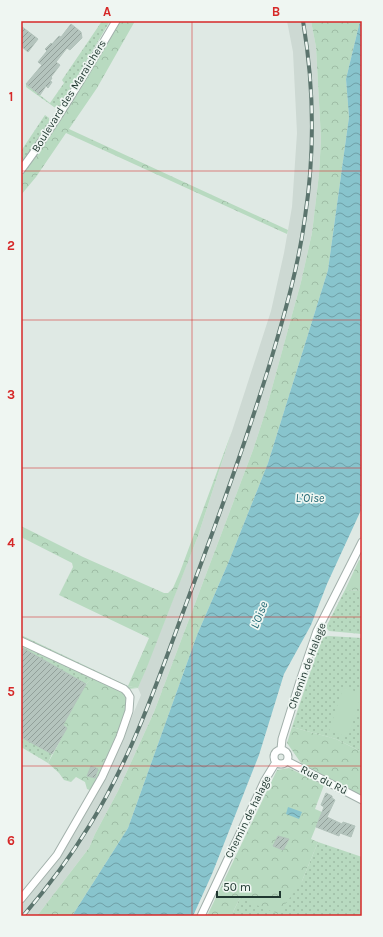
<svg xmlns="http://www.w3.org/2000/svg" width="383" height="937" font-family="Karla,sans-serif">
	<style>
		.built { fill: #cdd9d3 }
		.grass { fill: url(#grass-dots) }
		.forest { fill: url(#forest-crowns) }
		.pitch { fill: #b8dac0 }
		.water { fill: url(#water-waves) }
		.building { fill: url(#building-hatch); stroke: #b2c3bb }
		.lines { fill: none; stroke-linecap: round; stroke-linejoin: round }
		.street-casing { stroke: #a2b0ab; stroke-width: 9 }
		.street { stroke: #fff; stroke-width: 7 }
		.rail-casing { stroke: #5b746d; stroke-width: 4 }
		.rail { stroke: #eff6f2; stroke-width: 2.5; stroke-dasharray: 8; stroke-linecap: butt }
		.grid { fill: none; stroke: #d62828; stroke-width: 1; stroke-opacity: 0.55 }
		.labels { text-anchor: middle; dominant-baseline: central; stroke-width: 3.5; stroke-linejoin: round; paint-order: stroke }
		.street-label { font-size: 11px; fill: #213831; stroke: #eff6f2 }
		.water-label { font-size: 12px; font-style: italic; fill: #1e6671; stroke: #eff6f2 }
		.neatline { fill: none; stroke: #d62828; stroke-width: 1.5 }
		.grid-label { font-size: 13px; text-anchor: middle; font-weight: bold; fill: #d62828 }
	</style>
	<defs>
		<pattern id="grass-dots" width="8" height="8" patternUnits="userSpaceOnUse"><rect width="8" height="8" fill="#b8dac0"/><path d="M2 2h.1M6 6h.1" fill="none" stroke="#9ebca5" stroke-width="1.8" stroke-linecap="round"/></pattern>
		<pattern id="forest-crowns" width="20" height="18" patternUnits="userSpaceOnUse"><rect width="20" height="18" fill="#b8dac0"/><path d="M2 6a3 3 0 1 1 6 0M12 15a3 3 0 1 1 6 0" fill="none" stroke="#9ebca5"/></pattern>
		<pattern id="water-waves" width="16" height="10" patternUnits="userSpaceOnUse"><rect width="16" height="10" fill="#88c4cd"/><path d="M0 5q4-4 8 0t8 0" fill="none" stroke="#6fa0a7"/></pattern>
		<pattern id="building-hatch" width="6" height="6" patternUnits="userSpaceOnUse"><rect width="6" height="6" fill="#b4c4bd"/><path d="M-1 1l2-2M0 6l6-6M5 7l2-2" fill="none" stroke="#92a09a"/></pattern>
	</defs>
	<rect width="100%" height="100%" fill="#dfe9e4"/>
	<path class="built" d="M287,21H311L316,47L321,139L319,174L312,233L301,282L266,410L253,450L154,712L118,791L95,834L89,848L37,916H21V894L52,855L86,801L119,748L141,695L138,688L198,536L271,311L284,253L292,207L297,133L293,52Z"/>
	<path class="grass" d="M102,21H110L60,106L56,108L54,107L26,87V84L50,103L64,83L62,80Z
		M45,115L49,118V123L22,164L21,151Z
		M345,590L362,591V634L329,631L326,627Z
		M21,635L128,686L138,688L128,689L21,638Z
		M329,636L362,638V752L336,739L292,727L322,637Z
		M21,643L94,677L86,684L21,647Z
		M21,737L52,754L48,763L21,747Z
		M318,842L362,857V916H231L240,898L302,881Z"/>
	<path class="forest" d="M118,21H135L97,88L69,129L288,230L287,234L66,133L36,177L21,195V177L50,136Z
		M311,21H360L346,79L349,117L328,270L268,463L229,561L197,635L128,828L72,916H37L89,848L95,834L118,791L154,712L253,450L266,410L281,355L301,282L312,233L319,174L321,139L316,47Z
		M232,431L198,536L147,667L138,688L128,686L149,638L59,595L73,567L72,563L21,537V526L83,557L164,593H168L173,588L180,572Z
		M359,560L362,561V591L345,590Z
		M94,677C105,682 122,687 127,699C133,713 99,775 92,791L87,789L85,782L76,777L71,782L64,780L59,773L48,763L67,728L63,725L86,684Z
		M292,727L336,739L362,752V796L303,766L287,743Z
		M289,768L324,785L315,809L322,812L311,839L318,842L302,881L278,914L240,898L231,916H207L277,770Z"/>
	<path class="pitch" d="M343,688L362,693L348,737L329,731Z"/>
	<path class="water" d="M360,21H362V508L327,584L311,625L284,674L259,755L212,874L193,916H72L128,828L197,635L229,561L268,463L328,270L349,117L346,79Z
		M288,807L302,812L299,819L286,814Z"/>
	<path class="building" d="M71,24L81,32L82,38L70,50L67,48L56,62L60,65L51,77L52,78L50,81L52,82L48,88L46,86L40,95L26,84L42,65L38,62L47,51L45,49L51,43L52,44L59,36L61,37Z
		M21,26L38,39L28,52L21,46Z
		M21,647L86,684L63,725L67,728L52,754L21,737Z
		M91,766L98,769L95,778L87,776Z
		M326,793L332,796V798L335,800L327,817L342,824L343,822L355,826L351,837L340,833L339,836L316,827L324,807L321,805Z
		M278,836L289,839L283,850L273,846Z"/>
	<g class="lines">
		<g class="street-casing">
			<path id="street" d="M21,170C56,123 86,72 116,21
				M21,641L124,689L127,692L130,697L129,711L120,737L102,777L57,855L21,899
				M281,749L282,739L300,681L317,631L362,542
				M274 757a7 7 0 1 1 14 0a7 7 0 1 1-14 0Z
				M287,761L362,800
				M201,916L265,780L276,762"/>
		</g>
		<use href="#street" class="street"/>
		<g class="rail-casing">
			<path id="rail" d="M23,916C48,887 71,856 91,823C137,748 164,662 195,580C223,505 250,430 273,353C286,309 299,263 305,217C315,152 314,86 303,21"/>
		</g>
		<use href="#rail" class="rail"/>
	</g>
	<path class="grid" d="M192,21V916M21,171H362M21,320H362M21,468H362M21,617H362M21,766H362"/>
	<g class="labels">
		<g class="street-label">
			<text transform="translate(69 96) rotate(-58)">Boulevard des Maraichers</text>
			<text transform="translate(307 666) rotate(-70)">Chemin de Halage</text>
			<text transform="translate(324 780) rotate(27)">Rue du Rû</text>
			<text transform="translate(248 817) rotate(-64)">Chemin de halage</text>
		</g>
		<g class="water-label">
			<text x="310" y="498">L’Oise</text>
			<text transform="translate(259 615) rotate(-68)">L'Oise</text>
		</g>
	</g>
	<rect width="383" height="937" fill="none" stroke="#eff6f2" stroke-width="44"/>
	<path d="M217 891v6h63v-6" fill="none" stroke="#213831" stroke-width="2"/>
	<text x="223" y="891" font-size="12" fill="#213831" stroke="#eff6f2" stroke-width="3" paint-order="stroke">50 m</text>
	<rect x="22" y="22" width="339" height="893" class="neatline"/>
	<g class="grid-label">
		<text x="107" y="16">A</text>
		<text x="276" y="16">B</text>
		<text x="11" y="101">1</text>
		<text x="11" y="250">2</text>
		<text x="11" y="399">3</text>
		<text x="11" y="547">4</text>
		<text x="11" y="696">5</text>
		<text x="11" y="845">6</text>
	</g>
</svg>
